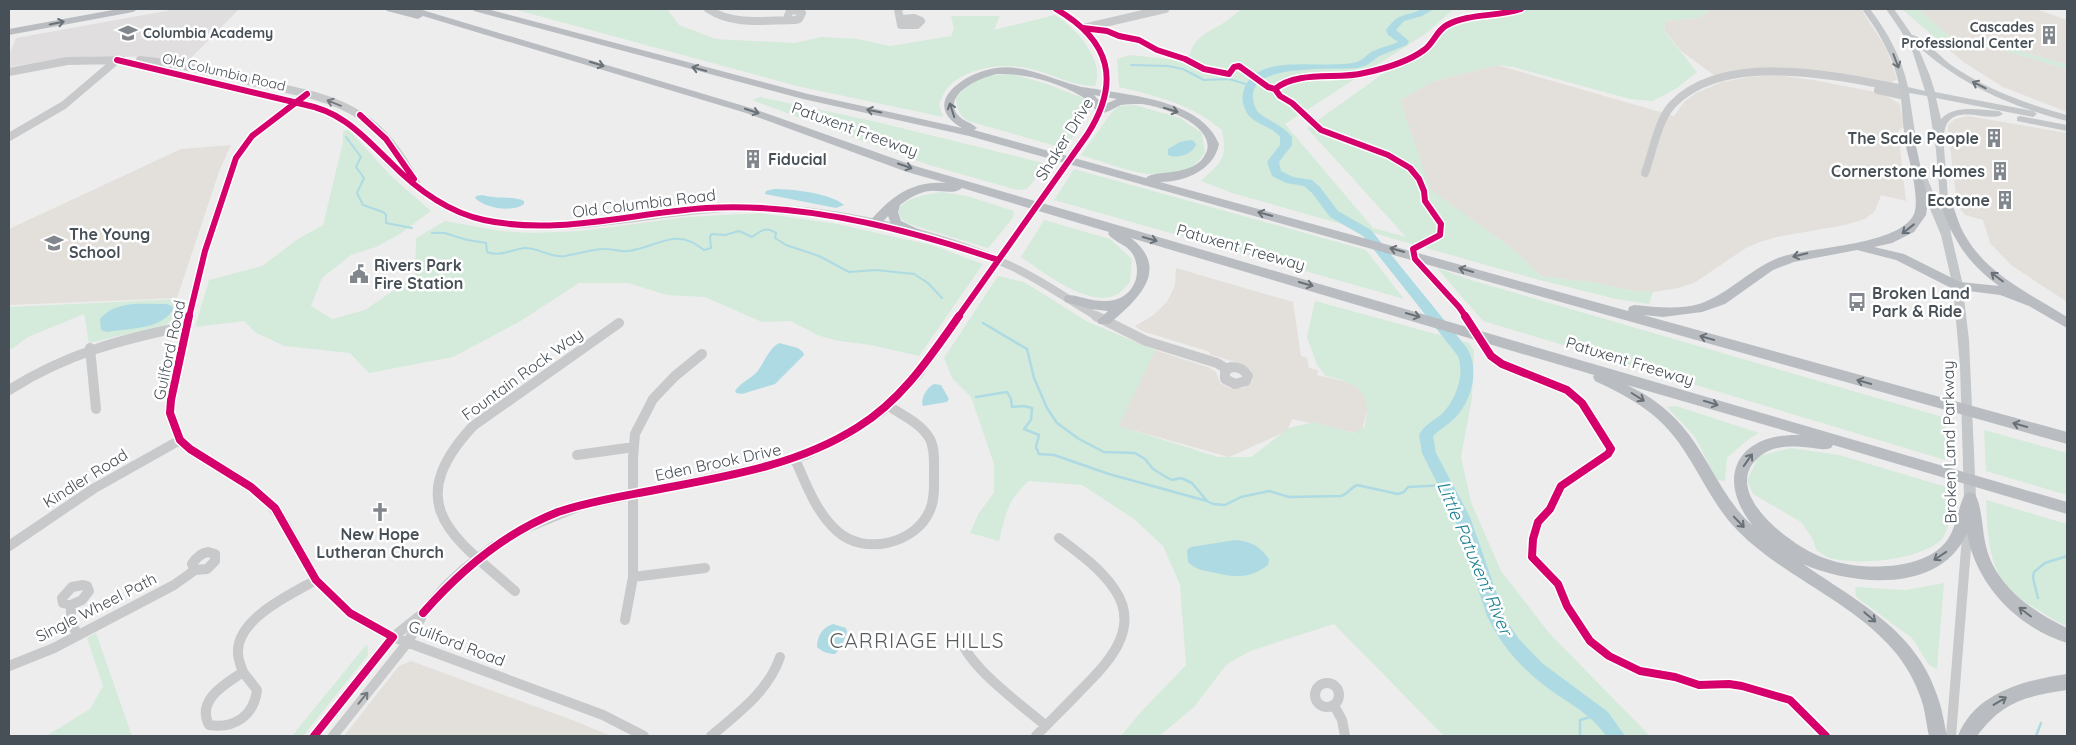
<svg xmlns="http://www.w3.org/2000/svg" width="2076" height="745" font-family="Quicksand,sans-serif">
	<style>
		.commercial { fill: #e3e0db }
		.education { fill: #e0dedf }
		.green { fill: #d4eadb }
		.water { fill: #aedbe3 }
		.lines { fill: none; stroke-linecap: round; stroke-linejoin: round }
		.stream-far1 { stroke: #aedbe3; stroke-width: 2 }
		.stream { stroke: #aedbe3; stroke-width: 2.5 }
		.river { fill: #aedbe3; fill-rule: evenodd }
		.minor-far1 { stroke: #c8c9cb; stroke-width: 8 }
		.minor { stroke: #c8c9cb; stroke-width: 10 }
		.major { fill: #c4c7c9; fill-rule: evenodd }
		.highway { fill: #b9bdc2; fill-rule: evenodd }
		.cycleway-far1-casing { stroke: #fff; stroke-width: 9 }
		.cycleway-casing { stroke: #fff; stroke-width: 11 }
		.cycleway-far1 { stroke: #d6006c; stroke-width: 6 }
		.cycleway { stroke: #d6006c; stroke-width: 8 }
		.oneway { stroke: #697177 }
		.oneway2 { stroke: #6c7479 }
		.oneway3 { stroke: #747a80 }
		.labels { text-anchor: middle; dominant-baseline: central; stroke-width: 5; stroke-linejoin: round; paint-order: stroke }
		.far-poi-label { font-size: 14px; font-weight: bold; fill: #475057; stroke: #fff; text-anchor: end }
		.far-street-label { font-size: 14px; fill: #475057; stroke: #fff }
		.street-label { font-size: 16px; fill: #475057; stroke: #fff }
		.poi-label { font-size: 16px; font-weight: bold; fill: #475057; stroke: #fff; text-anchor: start }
		.water-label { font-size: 18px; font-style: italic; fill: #1e8193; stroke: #fff }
		.near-neighbourhood-label { font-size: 21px; letter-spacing: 1px; fill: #5a5d60; stroke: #fff }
	</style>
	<rect width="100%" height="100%" fill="#eeeded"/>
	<path class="commercial" d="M1707,9H1861L1886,48L1897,79L1890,83L1799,69H1771L1715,76L1681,51L1664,30L1666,21L1697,18L1708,12Z
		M1918,9H2036L2067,20V65L2003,46L1949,36Z
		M1942,44L1999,49L2067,69V112L2003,87L1965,63Z
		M1497,65L1674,116L1684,102L1696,93L1722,82L1749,77L1776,75L1813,80L1881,93L1900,104L1903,127L1898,131L1906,201L1881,195L1875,211L1865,219L1845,225L1777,237L1760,242L1746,248L1694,283L1678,288L1653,292L1634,291L1597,283L1541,276L1514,250L1429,189L1400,100L1434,81Z
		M1968,116L2067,133V302L2011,265L1990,243L1983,220L1965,215L1957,205L1948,130V125L1955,119Z
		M231,145L220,169L177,298L9,305V229L181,149Z
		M1176,268L1293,302L1301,356L1307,358L1309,368L1318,370L1317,375L1373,388L1361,434L1292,419L1287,431L1229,457L1118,426L1155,350L1210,368L1216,372L1220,383L1230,388H1243L1251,383L1253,379V376L1241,364L1209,354L1210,352L1142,331L1135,326L1152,316L1167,302L1175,285Z
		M411,661L575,721L611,736H344L399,666Z"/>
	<path class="education" d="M177,9H239L187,62L145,57L94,56L52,60L9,67V55L16,38Z"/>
	<path class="green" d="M513,9H667L679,25L716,39L795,43L821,37L858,39L890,46L951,36L954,29L951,16H1000L994,30L1055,15C1075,27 1106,61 1095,86C1075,87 1052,74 1032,69C1005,62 963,67 946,90C943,94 941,100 939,104L943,117L797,86Z
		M1241,9H1454L1425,34L1285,124L1373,228L1406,237L1307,128L1391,68L1416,54L1465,16L1487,9H1707L1708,12L1697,18L1666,21L1664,31L1697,72L1677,88L1653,101L1630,99L1513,67L1497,65L1434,81L1400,100L1430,189L1514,250L1541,276L1597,283L1634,291L1653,292L1649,304L1616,299L1532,278L1232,193L1201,181C1221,161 1228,160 1222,130C1189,103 1159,97 1119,87L1117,59L1130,55L1175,60L1190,54C1195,36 1207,33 1222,24C1228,20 1235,14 1241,9Z
		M1902,9H1918L1949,36L2003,46L2067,65V69L1999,49L1942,44Z
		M1013,74L1047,84L1088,100L1091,109L1078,131L1063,148L968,121C959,115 956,108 956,97C978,76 984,75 1013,74Z
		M760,97L873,121L1047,164L1027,189L1017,190L929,165L752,100Z
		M1135,105L1180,118L1202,133L1205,153C1201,157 1197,164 1191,167C1157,186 1115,165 1081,155L1112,112L1119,106Z
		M349,130L391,176L431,211L400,234L376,247L351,255L322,278L311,306L332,319L365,310L415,276L416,238L445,221L501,231L530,233L581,231L687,217L760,213L837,224L931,245L983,264L919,356L871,345L839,341L817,335L791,321L762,322L705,297L667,295L628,283H579L519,322L453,357L369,373L350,353L284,346L255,332L244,321L195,327L209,280L262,266L298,239L323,225L343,142V131Z
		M1074,169L1366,250L1404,299L1054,200Z
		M941,192L967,196L1014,211L1013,218L988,248L906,223L900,217L898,209C908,197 926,195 941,192Z
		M1044,220L1110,239L1132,259L1130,282C1126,286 1121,293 1116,295C1088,308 1043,272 1021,257Z
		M1437,268L1474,281L1946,418L1945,460L1483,321Z
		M998,276L1024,282L1088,322L1155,350L1119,426L1218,457H1251L1289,428L1314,422L1353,433L1364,428C1374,392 1358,383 1326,376L1317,365L1307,337L1315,301L1469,343L1474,351L1472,398L1461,457L1471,502L1501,571L1550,634L1650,736H1444L1334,624L1250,651L1227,664L1194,707L1159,736H1121L1140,713L1186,665L1180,585L1163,546L1134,519L1082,485L1029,481C1007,500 1006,514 999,541L970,533L979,513L994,493V464L971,397L952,378L944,358Z
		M180,299L175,318L165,325L89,343L84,314L28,337L12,349L9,348V307Z
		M1676,406L1759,433L1746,441L1727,458L1725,481L1717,480L1695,437L1667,407Z
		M1984,430L2067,453V495L1986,471Z
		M1791,448L1839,455L1950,488C1950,502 1952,529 1941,540C1920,560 1858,566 1830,558C1826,557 1821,553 1817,551L1812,538L1801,522L1753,494L1747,480L1759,456Z
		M1986,500L2067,524V626C2058,623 2048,616 2040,611C1988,583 1989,553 1986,500Z
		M1944,583L1937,669L1929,665L1912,638L1856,597L1855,587L1906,590Z
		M96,633L132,736H91L90,734L87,736H46L90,709L103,686L87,638Z
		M366,645L368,646V655L303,736H292Z"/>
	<path class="water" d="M1191,140L1194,141L1196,145C1191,155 1178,159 1168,155V149L1180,142Z
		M774,189C793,189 830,193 844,205L836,208L765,194L766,191Z
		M482,195C495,199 514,196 524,201V204C513,213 484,208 475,198L476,196Z
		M166,304L172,306L173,310C160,330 129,328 107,332L101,330L100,319C115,300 144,304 166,304Z
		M779,343L798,348L803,352L804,355L775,384L742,394L736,393L735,391C740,383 750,379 757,372C764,363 769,348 779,343Z
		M934,384L941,385L949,399L947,402L923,406C920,399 927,387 934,384Z
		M1235,540C1250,541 1260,546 1269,559L1268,565C1252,578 1236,578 1216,573C1205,571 1196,570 1188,562L1187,550L1191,547Z
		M833,624L846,628L847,632L841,648L835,654C828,654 823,652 817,647C817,637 822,627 833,624Z"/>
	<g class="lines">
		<path class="stream-far1" d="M1131,65L1168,66L1183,69L1204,80L1229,79L1249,85
			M346,137L361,157L356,167L364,178L357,193L363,205L383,212L386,215V223L412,228
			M432,233C449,232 446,234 461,238C468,241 478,241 486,243L487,252C499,257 511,250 524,248C538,247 549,258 565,256C577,254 590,250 602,249C610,248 619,252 628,251C659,247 675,226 704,250L711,248L710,236L712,234L725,235L739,231L752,237C761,231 765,226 776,233L775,238L786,245L819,256L849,272L876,270L914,274L928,283L942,298"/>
		<path class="stream" d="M983,323L1027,349L1034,378L1047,408L1057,423L1079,439L1104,452L1135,453L1145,459L1153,469L1166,477L1172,480L1181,478L1192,483L1207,501L1213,504L1225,505L1241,497L1269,491L1289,497L1341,496C1348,494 1350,488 1357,485L1398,494L1404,492L1408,487L1446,485
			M976,397L1007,392L1011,399L1012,407L1023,406L1032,408L1031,420L1024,429L1039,435L1036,447L1039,454L1054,455L1109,474L1207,501
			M2038,598L2033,578L2034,572L2045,563L2067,556
			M1580,736V720L1600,714
			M2036,736L2041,723"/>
		<path class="river" d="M1422,9H1434L1422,16L1404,21L1396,30L1409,41L1407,45L1379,56L1367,65L1358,68C1333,71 1234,60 1256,109C1260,118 1283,124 1292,137V145L1279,162L1281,171L1293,177L1312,180L1320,187L1338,211L1371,230L1467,348C1480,370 1472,400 1455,418C1448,425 1440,429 1433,436L1436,453L1470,517L1506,620L1519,639L1542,663L1608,712L1625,736H1606C1592,715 1570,704 1549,689C1523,670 1501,646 1487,616L1454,517L1422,453L1419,435C1424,425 1433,421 1442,414C1456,400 1465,375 1458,356L1363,236L1330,217L1312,193L1304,186L1286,183L1272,176L1267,162L1280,145V137C1271,125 1250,124 1245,109C1241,100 1242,91 1247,83C1264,53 1328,70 1357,62C1363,60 1367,54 1373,51C1381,47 1390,46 1398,42L1388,35L1386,30C1400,11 1403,18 1422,9Z"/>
		<path class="minor-far1" d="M708,9C734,26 765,20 795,20L799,19L802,13L795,10L790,11L786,20
			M898,9L901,25H917L921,21L914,18L901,19
			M1083,28L1165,9
			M117,60L303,104C318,108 333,113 346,122C363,133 376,149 390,163C416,188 448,213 484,220C561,235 635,215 711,209C800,201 932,229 1013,267C1043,281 1070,301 1098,317
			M140,60C178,63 215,73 252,82C289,90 329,95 361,116C386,132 403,157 416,183
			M9,72L67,61L122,60
			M1878,90L1905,96
			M9,137L64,105L117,60
			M1645,173C1652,154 1658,120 1672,105C1724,50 1838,76 1904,89
			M189,317L205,251L236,158L252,136L307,94
			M958,317L1087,135C1121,82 1111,41 1056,9"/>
		<path class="minor" d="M189,316L171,400L170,413L180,440L190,449L238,478L266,499L284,522L316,580L350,613L393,637L603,715L644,736
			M1096,316L1146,341L1217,363L1227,369
			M90,348L96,409
			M1231,367C1239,367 1244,369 1248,376L1246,381L1235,384L1225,379V371Z
			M9,390C66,354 121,339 187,326
			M577,455L634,447
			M795,459C806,484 816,512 837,531C864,556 916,544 930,510C935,499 934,485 934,473C934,462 935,449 930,439C921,423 903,416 889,406
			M9,546L93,489L180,440
			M208,552L215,554V561L207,569L195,570L192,564C196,558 201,553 208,552Z
			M633,577L705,568
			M83,585L87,586L89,591L82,600L71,605L63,603L62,598L72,587Z
			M515,591C453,537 400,505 473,426L619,323
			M71,605V619L77,636
			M625,620L633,577V458L635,434L653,399L675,376L702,354
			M960,636C966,666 1022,705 1046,726
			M9,666L54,648L174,585L195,570
			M243,672L257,690C254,716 234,729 209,725C196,700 225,684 243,672Z
			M243,672C241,666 238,660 238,653C236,619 291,594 316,580
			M1315 695a12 12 0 1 1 24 0a12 12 0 1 1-24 0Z
			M1334,705L1342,720L1345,736
			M314,736L392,638L422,614L445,587L463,570L494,546L528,527L582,505L763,468L805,455L845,436L883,410L918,374L959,316
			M333,736L408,642L421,618
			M711,736C738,713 768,692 780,657
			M1036,736C1050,721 1065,707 1079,692C1106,665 1142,630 1115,590C1101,569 1079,553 1059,538
			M1951,736L1968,524"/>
		<path class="major" d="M1862,9H1870C1888,33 1902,58 1908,87L1925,91L1913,53L1901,31L1886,9H1894L1912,35C1920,35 1942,58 1951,65C1986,89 2026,104 2067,115V121C2012,107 1959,84 1917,45L1930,76L1935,92L2033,111L2037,114L2033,117L1936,98L1941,119C1955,104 1980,110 1999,111L2003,114C1992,123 1962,106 1949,121C1945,125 1945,131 1943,136L1951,234L1962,281L1969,340L1976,498L1974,502L1970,503L1966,502L1964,498L1960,366L1953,287L1941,235L1915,173L1920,170L1925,173L1941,211L1936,150L1928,100L1927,96L1909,93L1917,146L1912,149L1909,148C1901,131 1903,108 1900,90C1895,59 1880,34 1862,9Z
			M2020,116L2067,125V131L2017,121V117Z"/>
		<path class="highway" d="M118,9H138L133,12L9,35V29Z
			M385,9H419L754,109L915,166L2067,502V514L1833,445L1831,448C1825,450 1819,449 1813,448C1794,446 1773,444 1758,458C1719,493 1794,548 1824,558C1848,567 1874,568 1898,565C1916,562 1934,556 1945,543C1957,529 1957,509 1965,494L1970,492L1975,494C1982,507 1982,527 1985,542C1993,584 2031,611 2067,628V643C2017,627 1976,585 1967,533C1941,594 1853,586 1803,564C1855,600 1916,630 1937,695C1942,708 1944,722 1947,736H1929C1926,723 1925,708 1920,696C1892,614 1794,588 1738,531C1710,503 1697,464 1672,434C1652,409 1623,394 1595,381L1593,377L1594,375L1131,238C1172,270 1136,301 1109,324H1099L1097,321L1108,311L1090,309L1065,302L1064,299L1065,296C1072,294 1078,297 1084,298C1105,304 1128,303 1136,279C1138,271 1137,260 1132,253C1126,244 1114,242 1108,234L1109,232L962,188C955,195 940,190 930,191C919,192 909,198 900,205L898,212L901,221L926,233L928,236L926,239H918L892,226L888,216L877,228H869L867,225L869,222C890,198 911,180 946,183L907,172L746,113L423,16L418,19L387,11ZM1627,385L1800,435C1738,433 1714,477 1753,526C1722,499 1709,457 1682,426C1667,408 1648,395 1627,385Z
			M472,9H487L808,94L962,128C918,103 966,72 996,68C1024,64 1051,79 1078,86C1084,88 1093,88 1100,90C1139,96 1203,103 1219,144C1214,170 1185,182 1160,182L1628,311L1629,307L1634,305C1655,307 1678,310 1699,304C1733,293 1756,261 1792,254C1822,247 1898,243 1913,216C1922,201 1907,152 1903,134L1905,132H1913L1928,201L1926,215L1914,232L1892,243L1874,247L1904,254L1960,282L1999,286C1966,262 1953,239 1939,201L1941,198H1949C1956,210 1958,225 1966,237C1988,275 2032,295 2067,317V328L2029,306L2000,295L1953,289L1896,260L1857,250L1794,262L1773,270L1725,304L1702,312L1663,317L1643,315L2067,432V444L969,136L803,99L474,11ZM997,74C1025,73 1057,82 1081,96C1087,99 1097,113 1100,113C1107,114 1115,107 1121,105C1127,104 1135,104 1140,104C1160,105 1218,126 1206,153C1195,178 1154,169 1146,178L974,130L977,128C971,122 962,121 957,114C943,93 982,77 997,74ZM1094,95L1117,99L1103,105Z
			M2067,674V690C2027,696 2003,701 1977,736H1958C1975,692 2026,680 2067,674Z"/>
		<g class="cycleway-far1-casing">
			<path id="cycleway-far1" d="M1083,28L1107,31L1119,36L1139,40L1157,50L1185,59L1204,69L1229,74L1234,67L1239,66L1268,87L1275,89
				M117,60L302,104C317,107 331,112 344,121C361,132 374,147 389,161C415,188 447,212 484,220C558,236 631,213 706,208C802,202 908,229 998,260
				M1275,89L1280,96L1292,103L1321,130L1388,155L1410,168L1419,179L1424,191L1425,201L1441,224L1440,235L1413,249L1415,259L1459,307L1466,317
				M1275,89C1298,70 1337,80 1364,73C1383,69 1408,62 1424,50C1434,43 1436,31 1447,25C1469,13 1497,17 1521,9
				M360,115L386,139L414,179
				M189,317L205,251L236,158L252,136L307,94
				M958,317L1087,135C1121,82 1111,41 1056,9"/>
		</g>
		<g class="cycleway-casing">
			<path id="cycleway" d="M189,316L171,400L170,413L180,440L190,449L251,487L275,508L316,580L350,613L393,637L314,736
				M1465,316L1491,356L1502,364L1567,390L1582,403L1611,449L1608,454L1561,486L1550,509L1538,522L1533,539L1532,557L1558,584L1567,606L1590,641L1609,656L1640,671L1675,677L1699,685L1729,684L1742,686L1790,700L1826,736
				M423,613C461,570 504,533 558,512C584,503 612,498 639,493C714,478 792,469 858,427C902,400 930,357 959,316"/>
		</g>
		<use href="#cycleway-far1" class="cycleway-far1"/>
		<use href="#cycleway" class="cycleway"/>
	</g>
	<defs><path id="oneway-shaft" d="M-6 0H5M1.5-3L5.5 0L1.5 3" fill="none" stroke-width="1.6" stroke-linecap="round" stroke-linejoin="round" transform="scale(1.25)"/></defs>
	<g class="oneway">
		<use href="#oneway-shaft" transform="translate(57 23) rotate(-11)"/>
		<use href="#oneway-shaft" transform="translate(597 64) rotate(17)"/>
		<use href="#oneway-shaft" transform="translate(699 69) rotate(-165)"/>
		<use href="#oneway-shaft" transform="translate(952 110) rotate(-108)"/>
		<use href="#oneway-shaft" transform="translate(1171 110) rotate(17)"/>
		<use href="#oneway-shaft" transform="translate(752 111) rotate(18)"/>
		<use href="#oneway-shaft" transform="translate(874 111) rotate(-169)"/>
		<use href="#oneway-shaft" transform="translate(905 166) rotate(19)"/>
		<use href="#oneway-shaft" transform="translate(1265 214) rotate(-165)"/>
		<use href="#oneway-shaft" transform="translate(1908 229) rotate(142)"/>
		<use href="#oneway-shaft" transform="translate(1150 239) rotate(16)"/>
		<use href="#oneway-shaft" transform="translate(1397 250) rotate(-164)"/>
		<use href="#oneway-shaft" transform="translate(1800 255) rotate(167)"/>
		<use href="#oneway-shaft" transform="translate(1466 270) rotate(-164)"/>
		<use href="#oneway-shaft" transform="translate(1997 277) rotate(-143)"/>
		<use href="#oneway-shaft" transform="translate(1306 284) rotate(16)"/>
		<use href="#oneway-shaft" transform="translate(1413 315) rotate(16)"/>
		<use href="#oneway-shaft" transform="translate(1707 338) rotate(-164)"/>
		<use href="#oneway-shaft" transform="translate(1864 382) rotate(-164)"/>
		<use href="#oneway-shaft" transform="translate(1638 397) rotate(32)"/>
		<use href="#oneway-shaft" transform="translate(1711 403) rotate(17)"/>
		<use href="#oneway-shaft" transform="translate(2020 425) rotate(-164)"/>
		<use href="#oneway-shaft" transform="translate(1748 460) rotate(-55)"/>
		<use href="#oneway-shaft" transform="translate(1739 522) rotate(46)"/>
		<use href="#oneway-shaft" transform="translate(1940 556) rotate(146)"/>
		<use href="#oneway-shaft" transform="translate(2025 612) rotate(-143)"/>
		<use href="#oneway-shaft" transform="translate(1870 617) rotate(40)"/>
		<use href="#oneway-shaft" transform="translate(2000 701) rotate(-31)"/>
	</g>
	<g class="oneway2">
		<use href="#oneway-shaft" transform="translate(1896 61) rotate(69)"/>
		<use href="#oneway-shaft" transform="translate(1979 85) rotate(-153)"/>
	</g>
	<g class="oneway3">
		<use href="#oneway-shaft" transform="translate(334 103) rotate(-158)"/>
		<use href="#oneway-shaft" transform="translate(363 698) rotate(-51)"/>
	</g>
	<defs>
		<g id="school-bare" transform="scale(1.5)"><path d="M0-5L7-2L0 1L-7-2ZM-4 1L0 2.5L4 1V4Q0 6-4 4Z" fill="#81878c" stroke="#fff" stroke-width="2.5" paint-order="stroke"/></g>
		<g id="building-bare" transform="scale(1.5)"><path d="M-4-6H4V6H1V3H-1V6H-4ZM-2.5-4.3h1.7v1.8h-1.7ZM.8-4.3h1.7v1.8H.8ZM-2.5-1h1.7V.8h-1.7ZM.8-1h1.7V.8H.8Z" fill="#81878c" stroke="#fff" stroke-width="2.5" paint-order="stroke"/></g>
		<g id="civic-bare" transform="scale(1.5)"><path d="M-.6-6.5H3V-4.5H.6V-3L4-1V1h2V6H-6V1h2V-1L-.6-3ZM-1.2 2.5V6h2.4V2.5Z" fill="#81878c" stroke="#fff" stroke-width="2.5" paint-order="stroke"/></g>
		<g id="bus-bare" transform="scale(1.5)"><path d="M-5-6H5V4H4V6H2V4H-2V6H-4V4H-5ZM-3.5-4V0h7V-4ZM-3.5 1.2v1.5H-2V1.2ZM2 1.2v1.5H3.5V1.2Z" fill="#81878c" stroke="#fff" stroke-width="2.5" paint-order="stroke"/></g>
		<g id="church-bare" transform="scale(1.5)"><path d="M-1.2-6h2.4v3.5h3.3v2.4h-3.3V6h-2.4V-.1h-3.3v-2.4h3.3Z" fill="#81878c" stroke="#fff" stroke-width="2.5" paint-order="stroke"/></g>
	</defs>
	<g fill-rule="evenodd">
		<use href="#school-bare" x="128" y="33"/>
		<use href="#building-bare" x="2049" y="35"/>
		<use href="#building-bare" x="1994" y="138"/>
		<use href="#building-bare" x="753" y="159"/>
		<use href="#building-bare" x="2000" y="171"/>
		<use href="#building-bare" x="2005" y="200"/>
		<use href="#school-bare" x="54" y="243"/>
		<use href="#civic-bare" x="359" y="274"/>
		<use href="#bus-bare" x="1857" y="302"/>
		<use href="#church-bare" x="380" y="512"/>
	</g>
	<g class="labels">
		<g class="far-poi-label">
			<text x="2034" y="27">Cascades<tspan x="2034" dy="16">Professional Center</tspan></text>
			<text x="143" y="33" text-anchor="start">Columbia Academy</text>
		</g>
		<g class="far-street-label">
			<text transform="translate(224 72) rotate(13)">Old Columbia Road</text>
		</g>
		<g class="street-label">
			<text transform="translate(855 129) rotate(20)">Patuxent Freeway</text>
			<text transform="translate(1064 139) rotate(-58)">Shaker Drive</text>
			<text transform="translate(644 203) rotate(-7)">Old Columbia Road</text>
			<text transform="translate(1241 247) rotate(16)">Patuxent Freeway</text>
			<text transform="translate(169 350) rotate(-78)">Guilford Road</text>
			<text transform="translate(1630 361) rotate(17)">Patuxent Freeway</text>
			<text transform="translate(522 374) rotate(-36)">Fountain Rock Way</text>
			<text transform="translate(1949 442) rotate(-91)">Broken Land Parkway</text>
			<text transform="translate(718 462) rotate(-12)">Eden Brook Drive</text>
			<text transform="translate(85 478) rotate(-32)">Kindler Road</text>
			<text transform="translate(96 607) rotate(-27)">Single Wheel Path</text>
			<text transform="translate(457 643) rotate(21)">Guilford Road</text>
		</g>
		<g class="poi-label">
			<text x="1979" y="138" text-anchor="end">The Scale People</text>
			<text x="768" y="159">Fiducial</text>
			<text x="1985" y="171" text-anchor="end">Cornerstone Homes</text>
			<text x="1990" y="200" text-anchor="end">Ecotone</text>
			<text x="69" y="234">The Young<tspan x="69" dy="18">School</tspan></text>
			<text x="374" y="265">Rivers Park<tspan x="374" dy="18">Fire Station</tspan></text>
			<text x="1872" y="293">Broken Land<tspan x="1872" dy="18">Park &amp; Ride</tspan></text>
			<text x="380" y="534" text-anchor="middle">New Hope<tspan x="380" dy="18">Lutheran Church</tspan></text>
		</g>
		<g class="water-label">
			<text transform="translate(1475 558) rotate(67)">Little Patuxent River</text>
		</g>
		<g class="near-neighbourhood-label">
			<text x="917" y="640">CARRIAGE HILLS</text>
		</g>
	</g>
	<rect width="2076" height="745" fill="none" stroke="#475057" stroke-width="20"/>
</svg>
